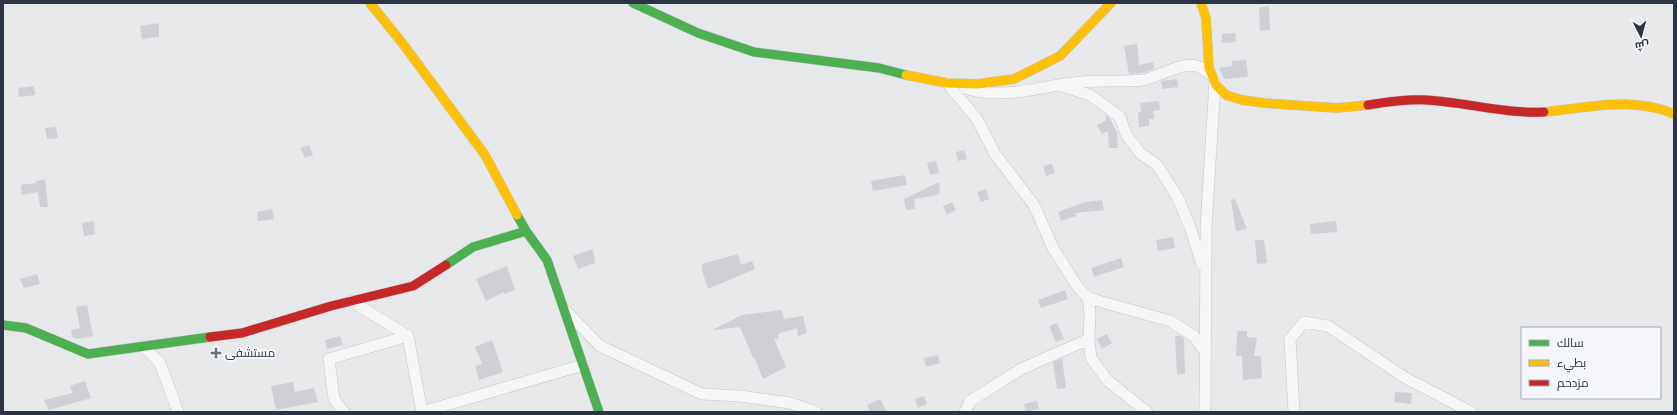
<svg xmlns="http://www.w3.org/2000/svg" width="1677" height="415" font-family="'DM Sans',Cairo,sans-serif">
	<style>
		.building { fill: #ced0d3 }
		.lines { fill: none; stroke-linecap: round; stroke-linejoin: round }
		.street-casing { stroke: #c4c6c8; stroke-width: 12 }
		.fast-casing { stroke: #c4c6c8; stroke-width: 10 }
		.slow-casing { stroke: #c4c6c8; stroke-width: 10 }
		.jam-casing { stroke: #c4c6c8; stroke-width: 10 }
		.street { stroke: #f5f6f7; stroke-width: 11 }
		.fast { stroke: #4caf50; stroke-width: 9 }
		.slow { stroke: #ffc107; stroke-width: 9 }
		.jam { stroke: #c62828; stroke-width: 9 }
		.poi-dot { fill: #6c737f; stroke: #f4f6f9; stroke-width: 1.5 }
		.labels { text-anchor: middle; dominant-baseline: central; stroke-width: 4; stroke-linejoin: round; paint-order: stroke }
		.poi-label { font-size: 12px; fill: #2b3445; stroke: #f4f6f9; text-anchor: start }
	</style>
	<rect width="100%" height="100%" fill="#e6e8ea"/>
	<path class="building" d="M1269,6L1270,30L1260,31L1259,7Z
		M159,23V37L142,39L140,26Z
		M1235,33L1236,42L1222,43V34Z
		M1137,44L1139,65L1153,62L1154,69L1142,73L1129,74L1124,46Z
		M1246,60L1248,75L1247,77L1224,79L1219,68L1232,66V61Z
		M1177,79L1178,87L1162,89L1161,81Z
		M34,86L35,95L19,97L18,88Z
		M1159,101L1160,110L1153,111L1154,119H1149V126L1139,127L1138,112H1141L1140,103Z
		M1106,115L1110,119L1117,132L1118,148H1109L1108,131L1102,134L1097,125L1106,121Z
		M56,127L58,138L47,139L45,128Z
		M309,145L313,155L305,158L300,148Z
		M964,150L967,159L958,161L956,152Z
		M936,161L939,173L930,175L927,163Z
		M1052,164L1055,173L1046,176L1043,166Z
		M905,175L907,185L873,191L871,181Z
		M45,179L48,207H40L38,192L22,195L21,185L36,183V181Z
		M939,182L940,193L934,196L914,199L915,209L906,210L904,199Z
		M986,189L989,199L981,202L977,192Z
		M1235,199L1247,229L1236,231L1231,200Z
		M1102,200L1104,210L1075,213L1076,216L1061,221L1058,212L1085,202Z
		M952,202L956,210L947,215L943,206Z
		M272,209L274,219L258,221L257,212Z
		M94,221L95,234L84,236L82,223Z
		M1336,221L1337,232L1311,234L1310,224Z
		M1173,237L1175,248L1158,251L1156,240Z
		M1255,240H1264L1267,263L1257,264Z
		M593,249L595,263L578,269L573,256Z
		M738,254L741,265L752,261L755,269L708,289L701,267H703L702,264Z
		M1121,258L1124,267L1094,277L1091,268Z
		M507,266L515,290L504,294V292L486,301L476,279Z
		M37,274L40,284L24,288L20,279Z
		M1065,290L1068,299L1041,308L1038,300Z
		M87,305L93,336L77,339L72,337L71,330L80,328L76,307Z
		M782,310L784,319L803,316L807,333L798,336L797,328L778,334V339H774L786,367L763,379L754,357L753,358L740,327L714,330V329L742,315Z
		M1057,323L1064,339L1056,342L1049,326Z
		M1237,331H1247V337L1257,338L1254,356H1261L1262,378L1243,380L1242,356H1236Z
		M1107,334L1112,343L1102,349L1097,339Z
		M340,336L343,345L327,349L325,340Z
		M1175,336H1181L1184,338L1185,374H1177Z
		M492,340L503,372L479,380L475,366L482,364L475,347Z
		M938,355L940,363L926,367L924,358Z
		M1062,358L1066,388L1057,389L1053,362Z
		M85,381L91,398L49,410L44,400L73,393L70,386Z
		M293,382L295,392L314,388L318,402L276,410L271,386Z
		M1395,392L1412,393L1411,404L1394,402Z
		M924,396L927,404L918,408L915,399Z
		M880,399L887,412H870L867,405Z
		M1037,401L1039,409L1026,412L1024,404Z"/>
	<g class="lines">
		<g class="street-casing">
			<path id="street" d="M947,83L977,119L995,154L1034,205L1053,248L1077,286L1088,298L1090,313L1089,339L1021,369L970,401L965,412
				M1062,86L1090,95L1120,117L1126,134L1140,153L1157,165L1177,196L1190,227L1202,264
				M965,88C1005,101 1043,85 1082,82C1103,80 1123,82 1143,80C1159,77 1181,62 1196,66C1202,67 1207,72 1211,75
				M1088,298L1170,321L1194,336L1206,353
				M567,312L600,346L702,394L740,396L790,403L816,412
				M408,336L422,412
				M1089,339L1091,358L1107,380L1147,412
				M144,347L160,363L178,412
				M344,412L334,399L329,359L408,336L351,301
				M422,412L583,365
				M1205,412L1206,227L1215,82
				M1294,412L1290,339L1304,322L1328,326L1404,377L1471,412"/>
		</g>
		<g class="fast-casing">
			<path id="fast" d="M633,3L698,33L754,52L879,68L906,75
				M517,215L526,231L547,260L599,412
				M446,265L473,247L526,231
				M3,325L26,328L88,354L210,337"/>
		</g>
		<g class="slow-casing">
			<path id="slow" d="M370,3L403,44L485,155L517,215
				M1201,3L1206,18L1209,68L1216,85L1226,95L1242,100L1264,103L1337,108L1368,105
				M906,75L947,83L977,84L1014,79L1060,56L1111,3
				M1544,112C1588,108 1632,96 1674,114"/>
		</g>
		<g class="jam-casing">
			<path id="jam" d="M1368,105C1387,102 1406,99 1426,100C1465,102 1504,114 1544,112
				M210,337L242,333L331,306L413,286L446,265"/>
		</g>
		<use href="#street" class="street"/>
		<use href="#fast" class="fast"/>
		<use href="#slow" class="slow"/>
		<use href="#jam" class="jam"/>
	</g>
	<path class="poi-dot" d="M214 347h4v4h4v4h-4v4h-4v-4h-4v-4h4z"/>
	<g class="labels">
		<g class="poi-label">
			<text x="225" y="353">مستشفى</text>
		</g>
	</g>
	<rect width="1677" height="415" fill="none" stroke="#2b3445" stroke-width="8"/>
	<rect x="1521" y="327" width="140" height="72" fill="#f4f6f9" stroke="#a4a8b1"/>
	<rect x="1529" y="340" width="20" height="6" fill="#4caf50" stroke="#a4a8b1"/>
	<text x="1557" y="347" font-size="12" fill="#2b3445">سالك</text>
	<rect x="1529" y="360" width="20" height="6" fill="#ffc107" stroke="#a4a8b1"/>
	<text x="1557" y="367" font-size="12" fill="#2b3445">بطيء</text>
	<rect x="1529" y="380" width="20" height="6" fill="#c62828" stroke="#a4a8b1"/>
	<text x="1557" y="387" font-size="12" fill="#2b3445">مزدحم</text>
	<g transform="translate(1641 36) rotate(174)" stroke="#f4f6f9" stroke-width="3" paint-order="stroke">
	<path d="M0-3L7 15L0 10L-7 15Z" fill="#2b3445"/>
	<text y="-6" font-size="11" font-weight="bold" text-anchor="middle" fill="#2b3445">ش</text>
	</g>
</svg>
